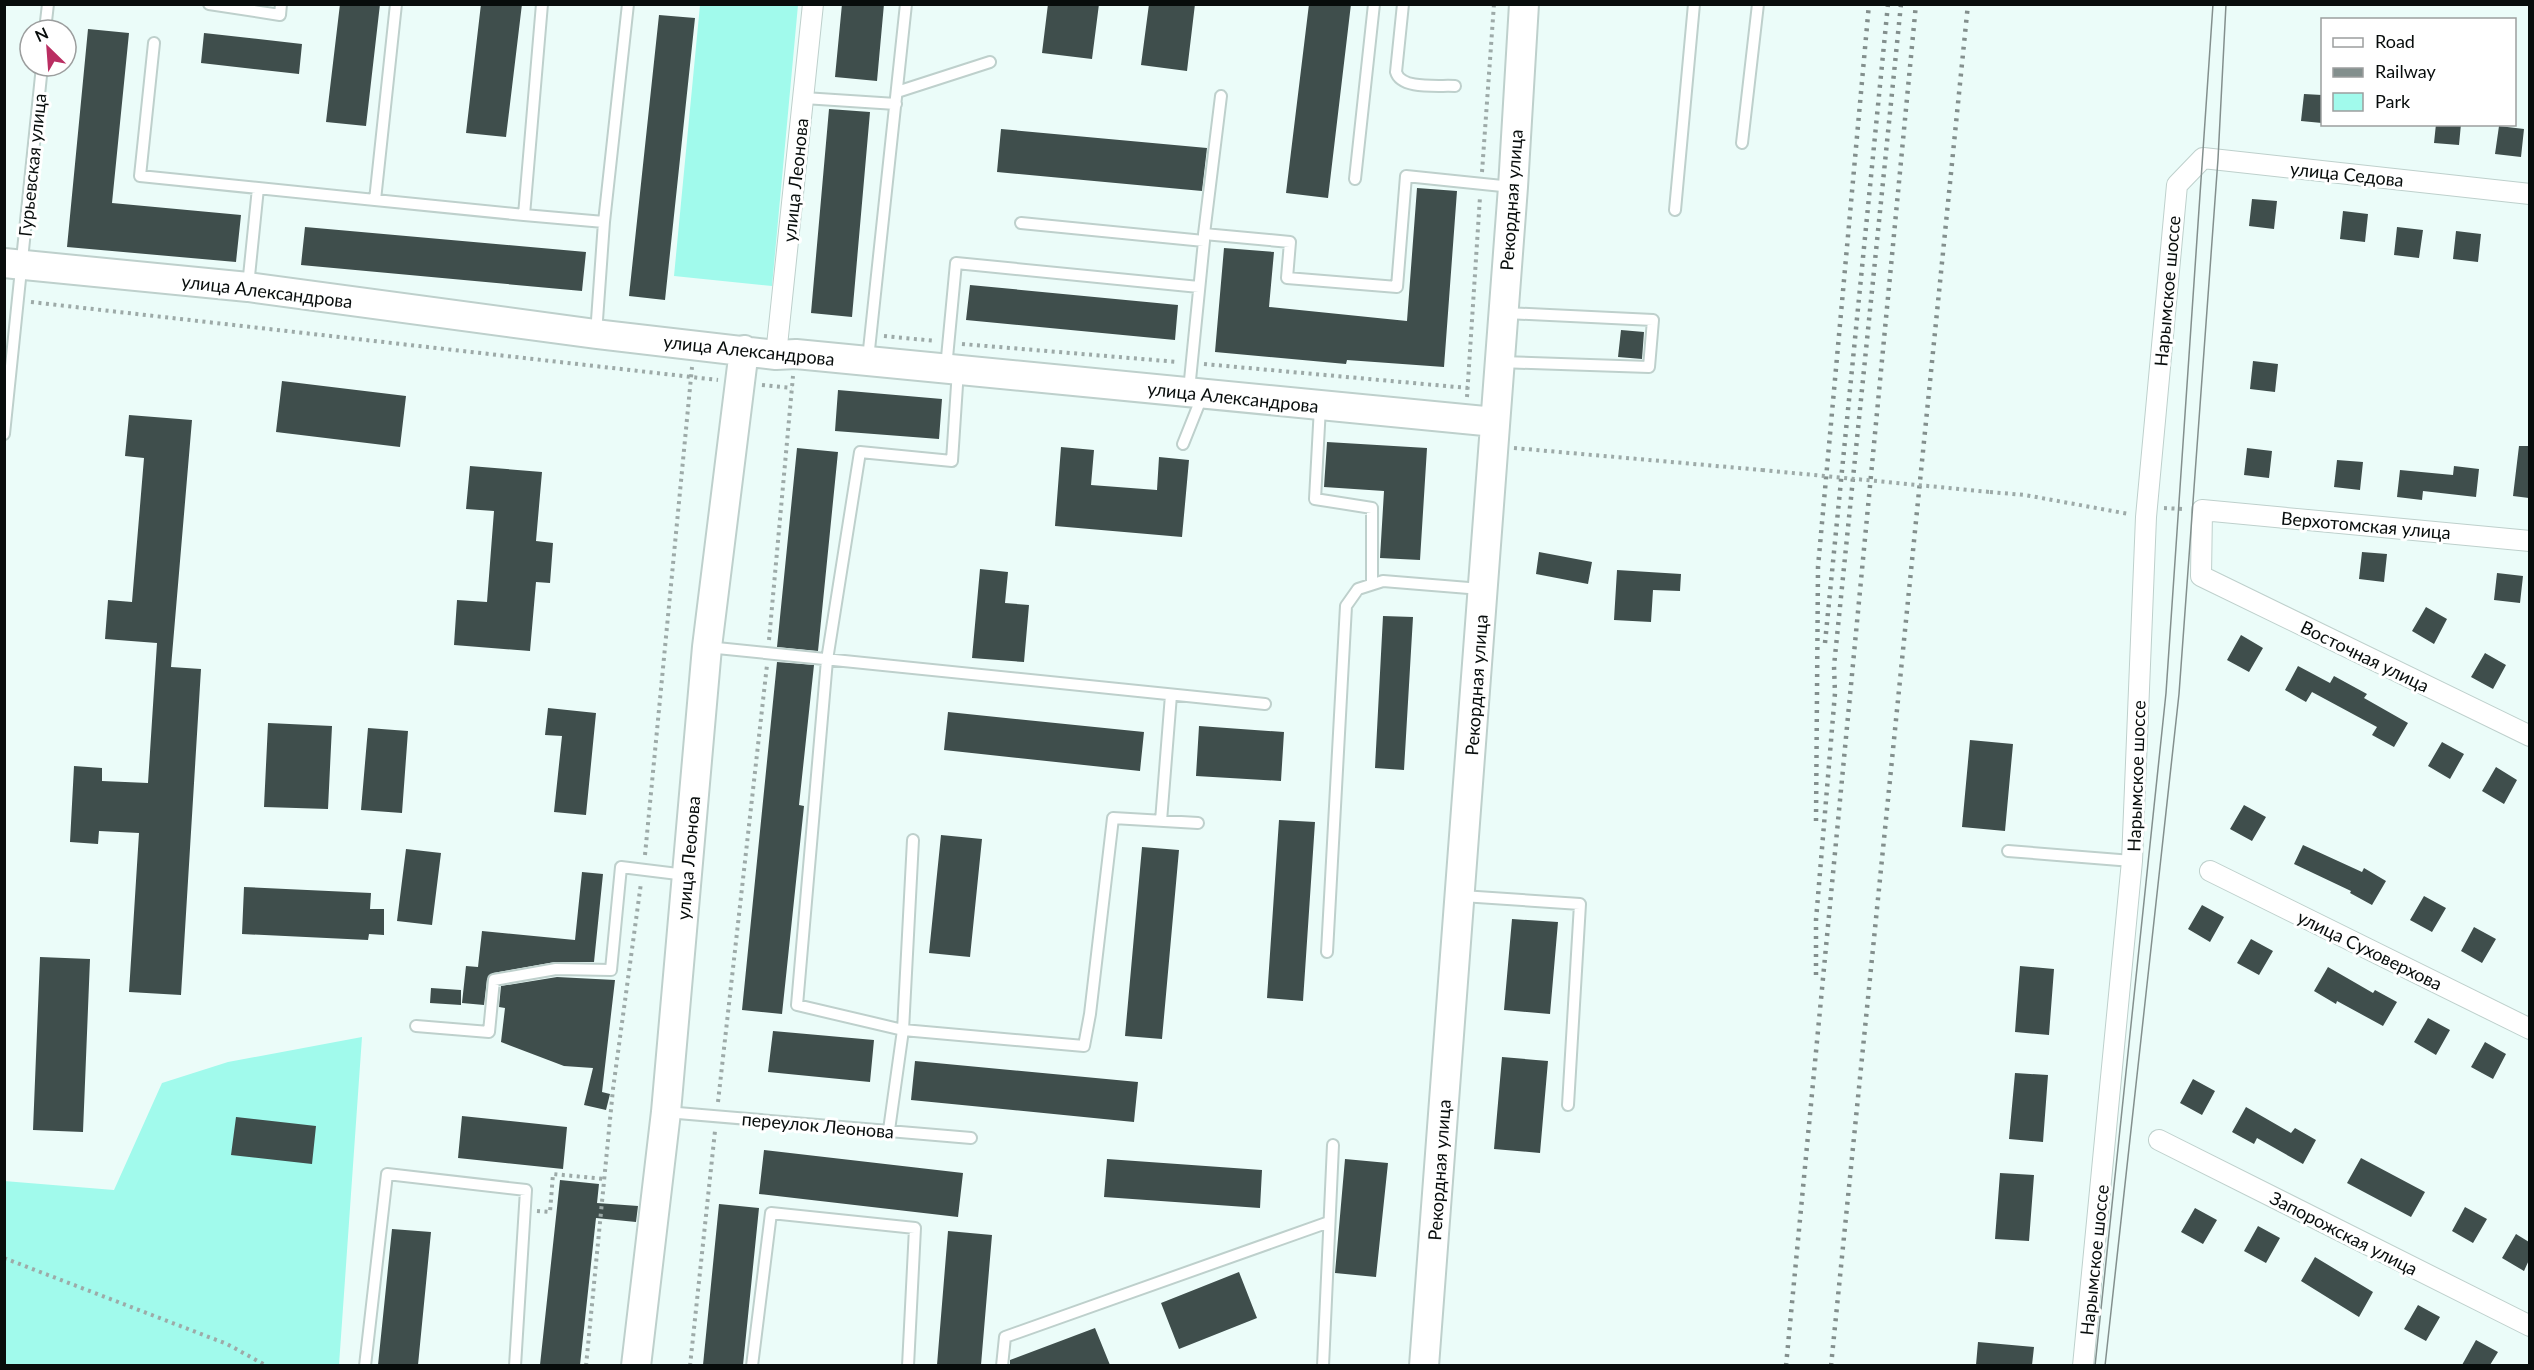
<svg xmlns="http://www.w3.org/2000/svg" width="2534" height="1370" font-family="Lato,sans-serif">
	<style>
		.green { fill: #a1faec }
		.building { fill: #3f4e4c }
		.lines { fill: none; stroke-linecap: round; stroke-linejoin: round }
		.lane-casing { stroke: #bed0cc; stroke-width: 14 }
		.street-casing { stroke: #bed0cc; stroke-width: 22 }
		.secondary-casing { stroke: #bed0cc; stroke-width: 32 }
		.path { stroke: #9daaa8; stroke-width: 4; stroke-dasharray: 3 4.5; stroke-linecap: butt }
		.lane { stroke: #fff; stroke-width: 10 }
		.street { stroke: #fff; stroke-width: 20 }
		.secondary { stroke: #fff; stroke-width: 28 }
		.tram { stroke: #838f8d; stroke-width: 1.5 }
		.rail { stroke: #838f8d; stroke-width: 4.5; stroke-dasharray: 3 6; stroke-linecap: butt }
		.path-bridge { stroke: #9daaa8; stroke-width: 4; stroke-dasharray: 3 4.5; stroke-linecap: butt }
		.labels { text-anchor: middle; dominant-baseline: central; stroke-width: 6; stroke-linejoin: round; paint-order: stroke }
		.street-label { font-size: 18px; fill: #080d0c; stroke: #fff }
	</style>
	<rect width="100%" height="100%" fill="#ebfcf9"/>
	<path class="green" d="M700,5H798L772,286L674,276Z
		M362,1037L339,1365H5L4,1181L114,1190L162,1083L228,1062Z"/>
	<path class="building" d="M340,4H380L366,126L326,122Z
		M481,4H522L506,137L466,133Z
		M842,4H884L877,81L835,77Z
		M1048,4H1099L1092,59L1042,53Z
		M1149,4H1195L1187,71L1141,65Z
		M1309,4H1351L1328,198L1286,193Z
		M659,15L695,18L665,300L629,296Z
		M88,29L129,33L112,203L241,215L236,262L67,247Z
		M204,33L302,44L299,74L201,63Z
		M2304,94L2322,95V123L2301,121Z
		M829,109L870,112L852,317L811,313Z
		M2436,124H2461L2459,145L2434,143Z
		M2499,126L2524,129L2521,157L2495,154Z
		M1001,129L1207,148L1202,191L997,172Z
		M1417,188L1457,191L1444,367L1347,360L1346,364L1215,352L1224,248L1274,252L1269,307L1407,321Z
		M2252,199L2277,201L2274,229L2249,226Z
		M2343,211L2368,214L2365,242L2340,239Z
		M305,227L586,252L582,291L301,265Z
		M2397,227L2423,230L2419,258L2394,255Z
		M2456,231L2481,234L2478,262L2453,259Z
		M970,285L1178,305L1175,340L966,320Z
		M1621,330L1644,332L1642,359L1618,357Z
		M2253,361L2278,364L2275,392L2250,389Z
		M282,381L406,396L400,447L276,432Z
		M838,390L942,399L939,439L835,431Z
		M129,415L192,420L171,667L201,669L181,995L129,992L139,833L99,831L98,844L70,842L74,766L102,768V781L148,783L157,643L105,639L108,600L132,602L144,458L125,456Z
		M1327,442L1427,448L1420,560L1380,558L1384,491L1324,487Z
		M2519,446H2529V498L2513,496Z
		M1061,447L1094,450L1091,485L1157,490L1159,457L1189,460L1182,537L1055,526Z
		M797,448L838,452L818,651L777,647Z
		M2247,448L2272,451L2269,478L2244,475Z
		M2337,460L2363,462L2360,490L2334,487Z
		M470,466L542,472L536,541L553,543L550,583L536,582L530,651L454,645L457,600L487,602L494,511L466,509Z
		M2454,466L2479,469L2476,497L2423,491L2422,500L2397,497L2400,470L2453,475Z
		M1539,552L1592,562L1588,584L1536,574Z
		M2362,552L2387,554L2384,582L2359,579Z
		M980,569L1008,572L1005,603L1029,605L1024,662L972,658Z
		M1617,570L1681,574L1680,591L1653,590L1651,622L1614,620Z
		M2497,573L2523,576L2520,603L2494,600Z
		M2426,607L2447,619L2434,644L2412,631Z
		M1383,616L1413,617L1404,770L1375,768Z
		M2241,635L2263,648L2249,672L2227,660Z
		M2485,653L2506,665L2493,689L2471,677Z
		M777,662L814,665L799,805L804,806L782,1014L742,1010Z
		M2298,666L2330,683L2334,676L2367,694L2364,698L2408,723L2394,747L2372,735L2377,727L2312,692L2306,702L2285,690Z
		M548,708L596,713L586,815L554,812L562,736L545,735Z
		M948,712L1144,732L1140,771L944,750Z
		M268,723L332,726L328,809L264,807Z
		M1199,726L1284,732L1281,781L1196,776Z
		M368,728L408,731L402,813L361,810Z
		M1970,740L2013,744L2005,831L1962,827Z
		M2442,742L2464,754L2450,779L2428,766Z
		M2496,767L2517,780L2504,804L2482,791Z
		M2244,805L2266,817L2252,841L2230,829Z
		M1279,820L1315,822L1303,1001L1267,998Z
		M941,835L982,839L970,957L929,953Z
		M2303,845L2362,872L2364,868L2386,881L2372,905L2350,893L2351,891L2294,864Z
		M1142,847L1179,850L1162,1039L1125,1036Z
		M406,849L441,853L432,925L397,921Z
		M582,872L603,874L594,962H555L493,973L487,979L484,1005L462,1003L466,966L478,967L482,931L575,940Z
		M244,887L371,893L370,909H384V935L369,934L368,940L242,934Z
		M2424,896L2446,908L2432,932L2410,920Z
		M2202,905L2224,917L2210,942L2188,929Z
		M1512,919L1558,922L1550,1014L1504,1010Z
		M2474,927L2496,939L2482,963L2461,951Z
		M2251,939L2273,951L2259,975L2237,963Z
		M40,957L90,959L83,1132L33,1130Z
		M2020,966L2054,969L2049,1035L2015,1032Z
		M2328,967L2373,993L2375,990L2397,1002L2383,1026L2337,1001L2336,1004L2314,991Z
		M557,977L615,980L602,1092L610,1094L606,1110L584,1105L593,1068L564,1066L501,1042L505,1008L499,1007L501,986Z
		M431,988L461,990V1005L430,1003Z
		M2428,1018L2450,1030L2436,1055L2414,1042Z
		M773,1031L874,1040L870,1082L768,1072Z
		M2485,1042L2506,1054L2493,1079L2471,1067Z
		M1502,1057L1548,1061L1540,1153L1494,1149Z
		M915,1061L1138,1082L1134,1122L911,1100Z
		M2015,1073L2048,1075L2043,1142L2009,1139Z
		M2193,1079L2215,1091L2202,1115L2180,1103Z
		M2246,1107L2291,1133L2295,1128L2316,1140L2303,1164L2257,1138L2254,1144L2232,1132Z
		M462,1116L567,1127L563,1169L458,1158Z
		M236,1117L316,1126L312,1164L231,1155Z
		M764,1150L963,1173L958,1217L759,1194Z
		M2361,1158L2425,1192L2411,1217L2347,1183Z
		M1107,1159L1262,1170L1260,1208L1104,1197Z
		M1345,1159L1388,1163L1376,1277L1335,1273Z
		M2000,1173L2034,1175L2029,1241L1995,1239Z
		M560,1180L599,1184L597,1203L638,1206L636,1222L596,1218L580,1365H540Z
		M719,1204L759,1208L743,1365H703Z
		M2465,1207L2487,1219L2473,1243L2452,1231Z
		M2195,1208L2217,1220L2203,1244L2181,1232Z
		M2258,1226L2280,1238L2266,1263L2244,1251Z
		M392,1229L431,1232L418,1365H378Z
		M948,1231L992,1235L981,1365H937Z
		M2516,1234L2529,1242V1260L2524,1271L2502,1258Z
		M2315,1257L2373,1292L2359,1317L2301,1281Z
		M1239,1272L1257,1318L1179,1349L1161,1303Z
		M2418,1305L2440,1317L2426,1341L2404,1329Z
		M1095,1328L1110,1365H1010V1360Z
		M2476,1340L2498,1352L2490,1365H2462Z
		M1978,1342L2034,1347L2032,1365H1976Z"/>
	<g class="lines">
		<g class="lane-casing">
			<path id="lane" d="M209,4L280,15L281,4
				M396,4L375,200L524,215
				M542,4L524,215L604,222L596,334
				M1403,4L1396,72C1401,90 1439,85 1455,86
				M45,30L48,4
				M154,43L140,176L375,200
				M897,92L990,62
				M804,98L896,104
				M1742,143L1758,4
				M1355,179L1374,4
				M1675,210L1694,4
				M604,222L628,4
				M1021,223L1204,241L1189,390
				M1204,234L1221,96
				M1204,241V234L1290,242L1287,278L1397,287L1406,176L1512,187
				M248,286L258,188
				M868,359L906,4
				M1500,362L1649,367L1653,320L1506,313
				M946,368L956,263L1199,287
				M1320,407L1315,499L1372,508V584
				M4,434L42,66
				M1183,444L1203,394
				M707,647L1265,704
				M1161,821L1171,695
				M913,840L903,1030L797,1005L827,660L860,452L952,461L958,370
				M2008,851L2132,861
				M1462,896L1580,904L1568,1105
				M1327,952L1346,606L1358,589L1383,581L1481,589
				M416,1026L489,1032L494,980L556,969L611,970L621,867L686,875
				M666,1112L971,1138
				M889,1130L903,1030L1084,1046L1090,1014L1113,818L1198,823
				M365,1366L387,1174L526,1190L515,1366
				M752,1366L771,1213L915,1228L908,1366
				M1002,1366L1005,1337L1329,1222
				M1323,1366L1333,1145"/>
		</g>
		<g class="street-casing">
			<path id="street" d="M776,355L813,4
				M2530,541L2202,510L2201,576L2530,736
				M2210,871L2530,1029
				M2159,1140L2530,1326
				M2083,1366L2132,861L2146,517L2177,185L2203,158L2530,194"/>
		</g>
		<g class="secondary-casing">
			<path id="secondary" d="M4,263L248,287L596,334L776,355L796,354L1495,422
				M636,1366L666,1112L707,647L744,350
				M1424,1366L1513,187L1524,4"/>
		</g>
		<path class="path" d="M1482,172L1494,4
			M31,302L718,380
			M884,336L936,341
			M962,344L1178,362
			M1204,364L1468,388
			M762,385L792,388
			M1467,397L1480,197
			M1514,448L1762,470
			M1990,492L2025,495L2129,514
			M2164,508L2183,509
			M769,640L793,376
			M645,855L692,367
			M718,1102L767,665
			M537,1211L550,1212L553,1174L604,1179
			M4,1258L227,1344L267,1366
			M586,1366L613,1089L641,883
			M690,1366L715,1131"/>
		<use href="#lane" class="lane"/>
		<use href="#street" class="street"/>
		<use href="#secondary" class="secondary"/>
		<path class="tram" d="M2095,1366L2166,693L2213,4
			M2105,1366L2179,694L2218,159L2226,4"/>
		<path class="rail" d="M1825,643L1888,4
			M1816,821L1818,567L1869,4
			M1816,975V920L1835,693L1834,666L1901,4
			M1786,1366L1916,4
			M1831,1366L1968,4"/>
		<path class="path-bridge" d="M1762,470L1990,492"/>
	</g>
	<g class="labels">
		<g class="street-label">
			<text transform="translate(32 165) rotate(-84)">Гурьевская улица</text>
			<text transform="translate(2347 174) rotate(6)">улица Седова</text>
			<text transform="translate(795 180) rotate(-84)">улица Леонова</text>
			<text transform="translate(1511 200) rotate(-86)">Рекордная улица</text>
			<text transform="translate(267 291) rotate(7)">улица Александрова</text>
			<text transform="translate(2167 291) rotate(-85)">Нарымское шоссе</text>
			<text transform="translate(749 350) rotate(6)">улица Александрова</text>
			<text transform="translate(1233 397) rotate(6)">улица Александрова</text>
			<text transform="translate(2366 525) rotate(5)">Верхотомская улица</text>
			<text transform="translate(2365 656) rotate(26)">Восточная улица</text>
			<text transform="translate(1476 685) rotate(-86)">Рекордная улица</text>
			<text transform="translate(2136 776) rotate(-88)">Нарымское шоссе</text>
			<text transform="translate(688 858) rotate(-85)">улица Леонова</text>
			<text transform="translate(2370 950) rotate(26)">улица Суховерхова</text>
			<text transform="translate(818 1125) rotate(5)">переулок Леонова</text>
			<text transform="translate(1439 1170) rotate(-86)">Рекордная улица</text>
			<text transform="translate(2344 1233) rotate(27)">Запорожская улица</text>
			<text transform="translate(2094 1260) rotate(-84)">Нарымское шоссе</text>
		</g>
	</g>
	<rect width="2534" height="1370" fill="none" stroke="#080d0c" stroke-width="12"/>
	<rect x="2321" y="18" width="195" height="108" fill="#ffffff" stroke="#9c9e9e" stroke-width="1.5"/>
	<rect x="2333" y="38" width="30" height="9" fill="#ffffff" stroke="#9c9e9e" stroke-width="1.5"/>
	<text x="2375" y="48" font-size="18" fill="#080d0c">Road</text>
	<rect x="2333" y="68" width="30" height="9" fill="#838f8d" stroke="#9c9e9e" stroke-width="1.5"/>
	<text x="2375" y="78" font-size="18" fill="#080d0c">Railway</text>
	<rect x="2333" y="93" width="30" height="18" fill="#a1faec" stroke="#9c9e9e" stroke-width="1.5"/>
	<text x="2375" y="108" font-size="18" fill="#080d0c">Park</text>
	<g transform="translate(48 48) rotate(335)"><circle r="28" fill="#ffffff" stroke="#9c9e9e" stroke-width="1.5"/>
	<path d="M0-4.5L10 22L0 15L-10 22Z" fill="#ba2e62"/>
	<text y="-9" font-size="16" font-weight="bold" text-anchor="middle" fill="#080d0c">N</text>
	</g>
</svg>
